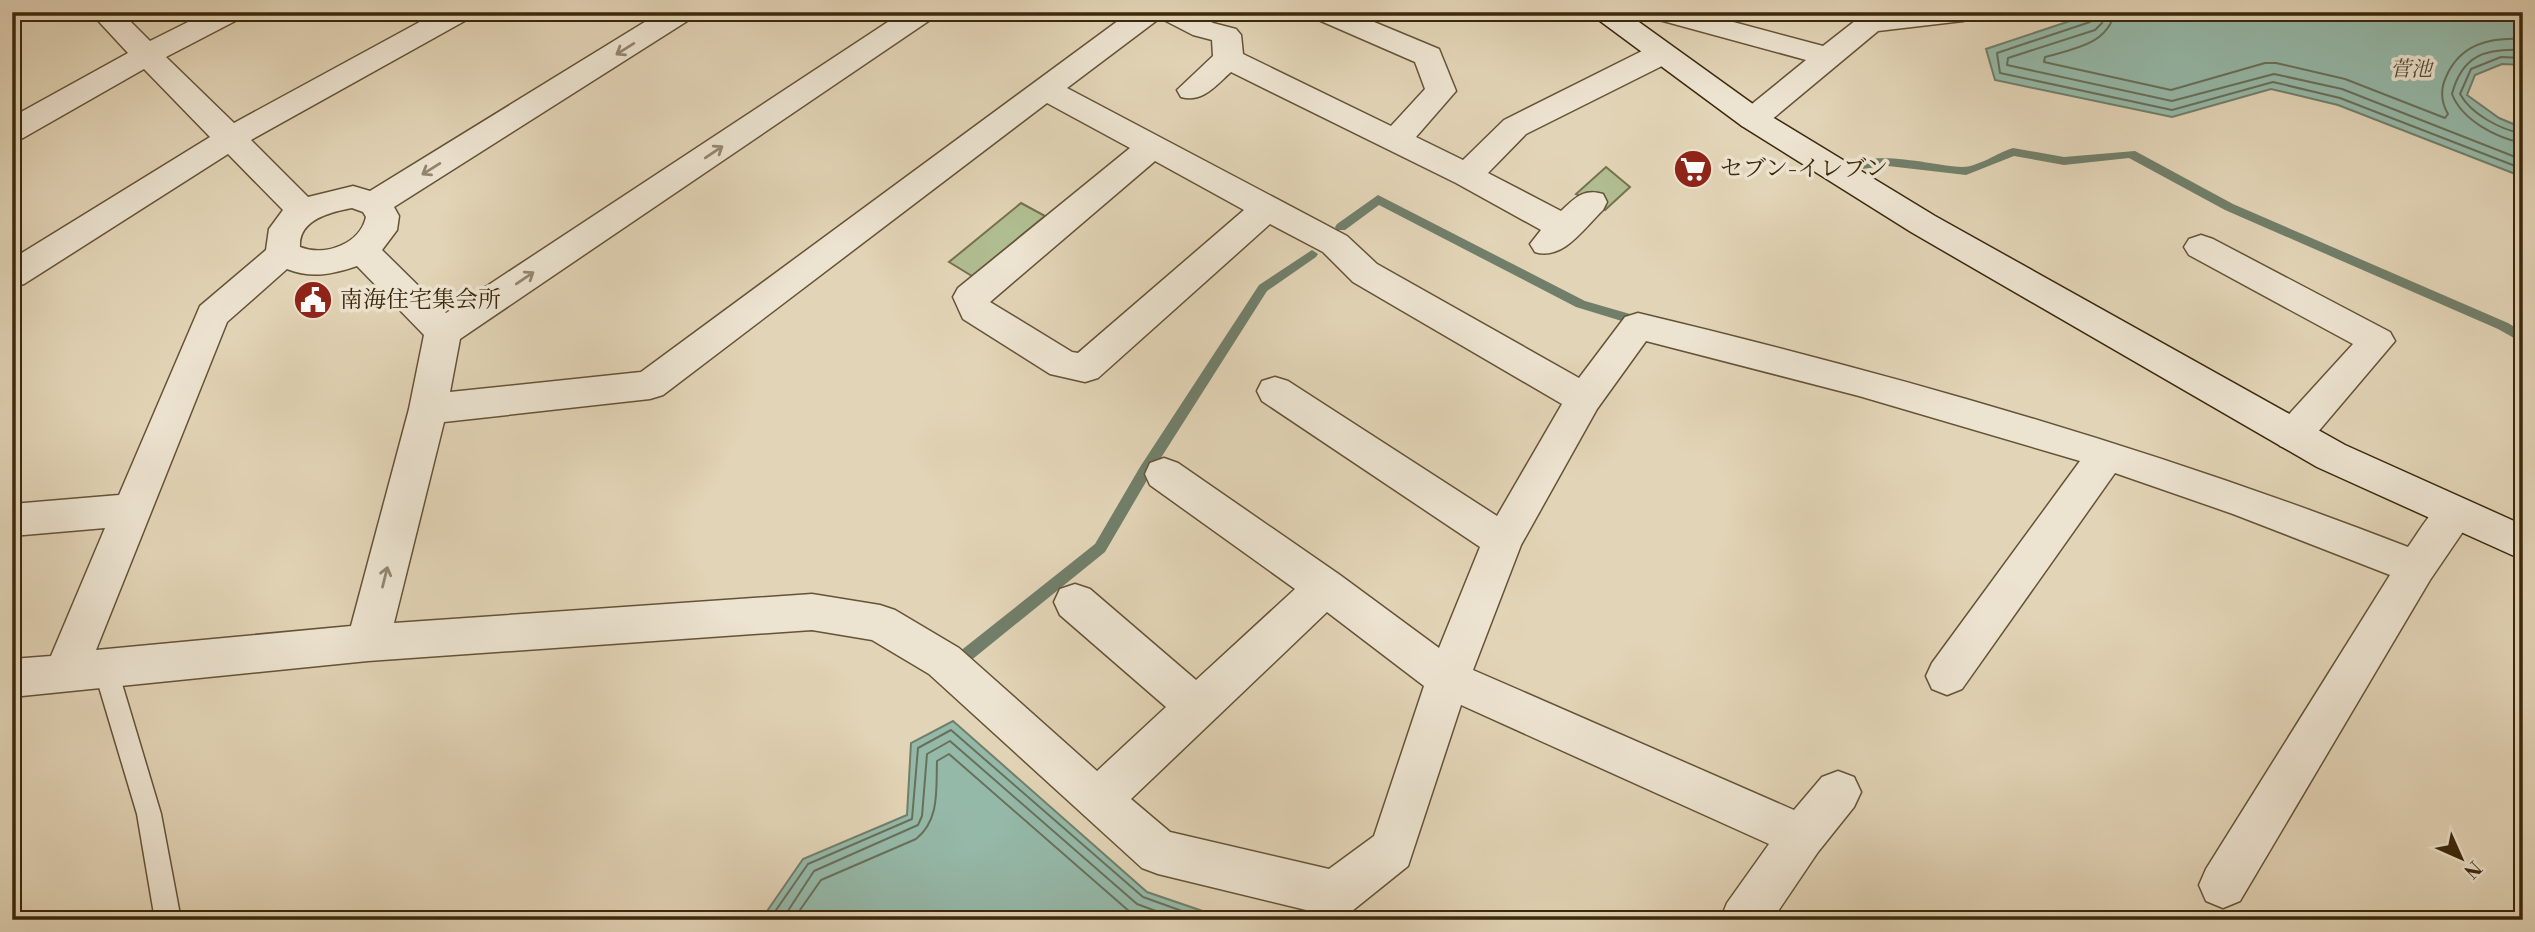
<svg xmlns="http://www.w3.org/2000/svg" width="2535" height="932" font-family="'Libre Bodoni','Noto Serif JP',serif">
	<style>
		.green { fill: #b0bd90; stroke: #76724e; stroke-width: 2 }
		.water { fill: #95b9a9; stroke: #717f6a; stroke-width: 2 }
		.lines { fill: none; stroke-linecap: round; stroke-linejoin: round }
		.shore { stroke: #68705a; stroke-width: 2 }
		.stream { fill: #717f6a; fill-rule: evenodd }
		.lane-casing { stroke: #655336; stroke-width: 3 }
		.street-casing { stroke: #655336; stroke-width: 3 }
		.secondary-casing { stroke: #3b280b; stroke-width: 3 }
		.lane { fill: #ece3d0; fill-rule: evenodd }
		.street { fill: #ece3d0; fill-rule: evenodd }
		.secondary { fill: #ece3d0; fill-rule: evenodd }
		.oneway { stroke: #94866e }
		.labels { text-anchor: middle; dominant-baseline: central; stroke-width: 7; stroke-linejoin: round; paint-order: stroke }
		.far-water-label { font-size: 21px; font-style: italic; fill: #524c32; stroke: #ece3d0 }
		.poi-label { font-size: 23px; fill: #3b280b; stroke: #ece3d0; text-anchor: start }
	</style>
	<rect width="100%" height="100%" fill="#e2d4b6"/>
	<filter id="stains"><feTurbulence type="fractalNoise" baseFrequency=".00286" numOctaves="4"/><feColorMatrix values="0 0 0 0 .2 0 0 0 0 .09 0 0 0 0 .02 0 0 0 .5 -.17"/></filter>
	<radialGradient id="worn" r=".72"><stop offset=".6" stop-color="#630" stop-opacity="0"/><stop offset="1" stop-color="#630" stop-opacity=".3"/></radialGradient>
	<path class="green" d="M1606,167L1630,187L1605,210L1576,194Z
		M1021,203L1045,216L972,276L949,262Z"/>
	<path class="water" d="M2097,12H2523V65L2502,64L2475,75L2467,95L2499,118L2523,128V177L2338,105L2271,89L2172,117L1995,80L1986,49Z
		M953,721L1147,892L1229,920H768L765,914L803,859L907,815L911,743Z"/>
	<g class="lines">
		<path class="shore" d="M2095,12L2090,22L1997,53L2000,73L2172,110L2273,82L2340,98L2523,169
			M2104,12L2102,23L2095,30L2008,58L2007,65L2172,101L2274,74L2342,89L2523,160
			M2115,12C2107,45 2073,49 2045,57L2044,62L2171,90L2265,63H2276L2345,79L2445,118L2448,114C2441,102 2440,90 2446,77C2460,44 2490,37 2523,39
			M2523,50C2486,48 2462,55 2452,94C2462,120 2496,138 2523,143
			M2523,58L2501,57L2471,69L2460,94C2472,115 2500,129 2523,134
			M774,920V913L808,864L912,819L918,748L951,730L1143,897L1207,920
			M782,920L814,871L918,825L922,816L927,754L950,741L1137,904L1180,920
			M793,920L821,880L916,839C940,820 936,789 937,761L949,754L1130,912L1147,920"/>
		<path class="stream" d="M2013,148L2064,157L2135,151L2233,204L2508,323L2523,332V343L2498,329L2225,210L2129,158L2064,165L2014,156L1966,175L1888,166L1861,169L1855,165C1873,149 1937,166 1962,167C1978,167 1997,153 2013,148Z
			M1378,195L1585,301L1630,314L1631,317L1625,322L1576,307L1379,205L1345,230H1337L1335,227L1337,224Z
			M1312,250L1318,254L1316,257L1267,291L1150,475L1105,552L969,662L964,664L959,662L956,657L959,652L1095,544L1140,467L1259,285Z"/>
		<g class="lane-casing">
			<path id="lane" d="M105,657L113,660L117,667L161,814L181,920H155L137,814L93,667L97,660Z"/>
		</g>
		<g class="street-casing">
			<path id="street" d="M90,12H121L150,41L208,12H245L241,18L166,57L234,123L438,12H474L470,18L251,140L308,197L353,186L370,191L661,12H696L692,18L394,207L399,216L397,230L382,250L446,313L903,12H937L933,18L460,339L450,392L641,372L1130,12H1193L1213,23L1236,29L1241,35L1243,54L1391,126L1425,89L1415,62L1314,18L1310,12H1350L1439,49L1456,91L1416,137L1463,160L1504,120L1650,47L1661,45L1672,47L1676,54L1672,61L1526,134L1488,173L1561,211C1575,198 1583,188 1603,194L1607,202L1603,210C1584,228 1563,261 1535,252L1530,244L1541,230L1456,183L1231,72C1215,86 1203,103 1181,97L1177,90L1213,56L1212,40L1193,35L1160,18L1067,88L1347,236L1377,264L1579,378L1625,317L1638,313C1901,376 2156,449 2408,547C2425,524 2437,492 2469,503L2475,514L2430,580L2240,901L2223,908L2206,901L2199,885L2206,869L2390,575L2233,514L2115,473L1962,689L1947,695L1932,689L1926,676L1932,663L2080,461L1859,396L1646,341L1597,409L1521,545L1473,670L1794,810L1822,777L1838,771L1854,777L1861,792L1854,807L1818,852L1772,920H1720L1727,903L1769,844L1461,705L1408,866L1352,911L1335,917L1158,874L1142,868L929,674L872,640L812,630L368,661L12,697V659L51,656L105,528L12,536V504L119,495L200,306L266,250L269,229L283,210L228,154L24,284L12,287V259L210,137L144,69L23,138L12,141V117L128,53ZM1047,103L1130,148L958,288L953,297L963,319L1050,374L1085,382L1098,378L1270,224L1323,252L1353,282L1562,404L1497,516L1288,381L1275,377L1262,381L1257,391L1262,401L1480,547L1439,648L1340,575L1178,463L1164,458L1150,463L1145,474L1150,485L1295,589L1196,680L1090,589L1075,584L1060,589L1054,602L1060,615L1166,707L1097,771L959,648L895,610L880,605L812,594L394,623L444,422L650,399L663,395ZM1155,161L1244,210L1078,353L1072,352L990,302ZM352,208L363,212L366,217C360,244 325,257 300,247C298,220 330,212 352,208ZM357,266L424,335L409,409L351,626L96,650L227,322L287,269C312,279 333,274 357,266ZM1327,612L1424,686L1374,836L1329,869L1170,832L1131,799Z
				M1648,12H1696L1823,46L1860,17L1870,14L1977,12L1973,18L1963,21L1878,31L1764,126L1753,129L1742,126L1737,119L1742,112L1806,60L1652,18Z
				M2201,235L2213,239L2390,332L2395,341L2306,446L2293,450L2280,446L2274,435L2280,424L2353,344L2189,255L2184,247L2189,239Z"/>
		</g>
		<g class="secondary-casing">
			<path id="secondary" d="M1592,12H1625L1764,112L1935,216L2345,445L2523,525V560L2317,467L1911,232L1742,126L1596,18Z"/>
		</g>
		<use href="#lane" class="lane"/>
		<use href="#street" class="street"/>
		<use href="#secondary" class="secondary"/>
	</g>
	<defs><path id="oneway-shaft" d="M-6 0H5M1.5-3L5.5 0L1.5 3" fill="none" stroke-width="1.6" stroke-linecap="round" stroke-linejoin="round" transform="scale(1.75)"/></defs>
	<g class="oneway">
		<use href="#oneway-shaft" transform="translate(625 49) rotate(148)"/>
		<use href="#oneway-shaft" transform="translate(714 152) rotate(-34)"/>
		<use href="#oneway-shaft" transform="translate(431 169) rotate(148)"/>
		<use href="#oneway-shaft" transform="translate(525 278) rotate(-34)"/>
		<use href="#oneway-shaft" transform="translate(385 577) rotate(-76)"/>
	</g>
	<defs>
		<g id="supermarket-disc" transform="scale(2.0125)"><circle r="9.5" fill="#8f2418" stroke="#ece3d0"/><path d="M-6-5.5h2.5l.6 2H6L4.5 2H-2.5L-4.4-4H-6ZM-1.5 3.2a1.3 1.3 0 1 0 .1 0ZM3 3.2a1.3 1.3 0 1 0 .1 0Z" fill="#fff"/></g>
		<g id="civic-disc" transform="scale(2.0125)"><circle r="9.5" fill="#8f2418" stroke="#ece3d0"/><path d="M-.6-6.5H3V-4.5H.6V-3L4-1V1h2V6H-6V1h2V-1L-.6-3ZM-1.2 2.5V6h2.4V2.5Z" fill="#fff"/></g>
	</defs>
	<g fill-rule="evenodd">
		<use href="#supermarket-disc" x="1693" y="169"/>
		<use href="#civic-disc" x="313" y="300"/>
	</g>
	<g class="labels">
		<g class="far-water-label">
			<text x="2411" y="70">菅池</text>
		</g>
		<g class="poi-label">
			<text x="1720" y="169">セブン-イレブン</text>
			<text x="340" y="300">南海住宅集会所</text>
		</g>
	</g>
	<rect width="2535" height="932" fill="none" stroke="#e2d4b6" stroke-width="42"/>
	<rect x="14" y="14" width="2507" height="904" fill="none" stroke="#3b280b" stroke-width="3.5"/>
	<rect x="21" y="21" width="2493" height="890" fill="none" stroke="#3b280b" stroke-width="2"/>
	<g transform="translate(2461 858) rotate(135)" stroke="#ece3d0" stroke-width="5" paint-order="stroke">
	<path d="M0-5L12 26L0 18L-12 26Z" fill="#3b280b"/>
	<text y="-10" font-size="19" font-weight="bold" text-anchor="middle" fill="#3b280b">N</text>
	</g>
	<rect width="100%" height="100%" filter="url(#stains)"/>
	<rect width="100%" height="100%" fill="url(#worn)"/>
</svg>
